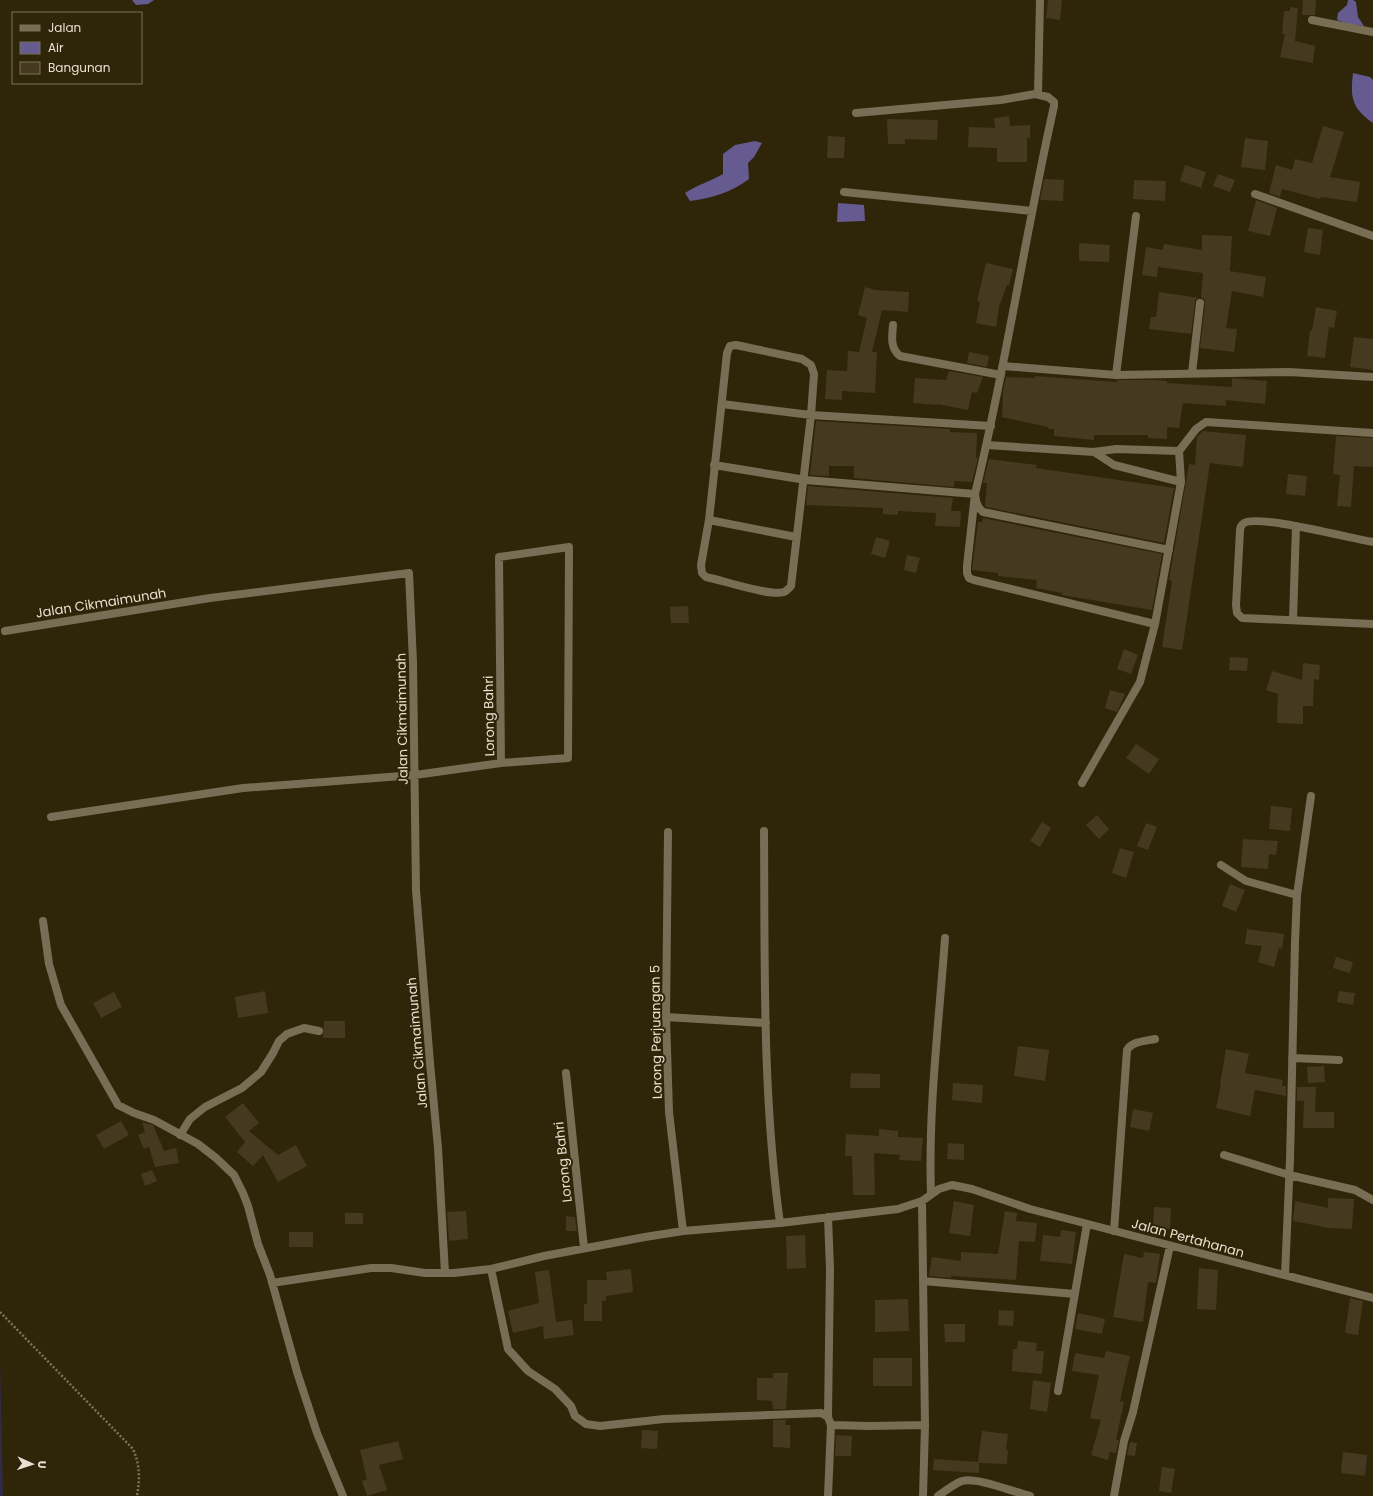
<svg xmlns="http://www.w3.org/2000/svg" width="1373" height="1496" font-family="Poppins,sans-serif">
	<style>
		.green { fill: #312b47 }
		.water { fill: #655b90 }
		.building { fill: #453a1f }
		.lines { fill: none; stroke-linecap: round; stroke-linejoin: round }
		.path { stroke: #7d745e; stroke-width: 2.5; stroke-dasharray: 2 2; stroke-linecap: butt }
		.street { stroke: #776e55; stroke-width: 8 }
		.labels { text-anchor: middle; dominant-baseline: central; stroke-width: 4; stroke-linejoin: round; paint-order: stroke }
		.street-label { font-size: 13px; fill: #e7e1d1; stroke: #2f2509 }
	</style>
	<rect width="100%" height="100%" fill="#2f2509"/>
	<path class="green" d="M0,1359L3,1496H0Z"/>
	<path class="water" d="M132,0H154L148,4L136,5Z
		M1348,0H1353L1356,2L1358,17L1364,26L1349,24L1337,20L1338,13L1347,5Z
		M1353,73L1370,77L1373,80V123C1352,108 1350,98 1353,73Z
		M755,141L762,143L754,157L748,163L749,179C732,192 712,198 690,201L685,193C697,185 711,181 723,174V154L735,145Z
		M838,203L864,205L865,221L837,222Z"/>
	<path class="building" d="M1048,0H1062L1060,20L1046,18Z
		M1303,0H1316L1315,15H1302Z
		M1290,7L1298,8L1295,41L1315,46L1313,63L1280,57L1285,34H1282L1284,11H1290Z
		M1009,116L1010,126L1030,125V138H1027V162H997V148L968,147L969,127L995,128L994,118Z
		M887,119L938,120L937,140L905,139V144H888Z
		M1323,126L1344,132L1330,177L1360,182L1357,202L1321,197L1320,199L1282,189L1280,197L1269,193L1276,165L1292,170L1295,159L1312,163Z
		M828,136L845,137L844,158H827Z
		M1245,138L1268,141L1265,170L1241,167Z
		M1185,165L1206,172L1201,188L1180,181Z
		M1218,174L1235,180L1230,192L1213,186Z
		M1044,179L1064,180L1063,201L1040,200Z
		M1134,180L1166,181L1165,201L1133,199Z
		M1256,200L1277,208L1270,236L1248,231Z
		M1308,228L1323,230L1320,255L1304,252Z
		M1202,235L1232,236L1230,271L1266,277L1263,297L1232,291L1226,328L1237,329L1234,352L1200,348L1205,304L1204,299L1201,298L1203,273L1158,267L1157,277L1142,275L1146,247L1163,250L1164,244L1202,250Z
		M1079,243L1110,245L1109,262L1079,261Z
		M986,263L1013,269L1009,285H1007L999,307L996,327L976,323L980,302L977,301Z
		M865,287L875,290L909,292L908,312L882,310L872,352H877L875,393L842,391V400L825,399L827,370L847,371L848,351L859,352L867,318L858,315Z
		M1159,292L1199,298L1196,299L1195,302L1191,334L1149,329L1151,317H1156Z
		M1316,307L1337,311L1334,328L1329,327L1325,358L1307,356L1310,331H1312Z
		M1354,337L1373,339V370L1350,367Z
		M969,352L989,356L987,367L967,363Z
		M949,371L983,377L977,393L972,392L968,410L937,404V405L913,403L915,378L946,380Z
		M1035,376L1117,382V380H1157L1167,381V383L1232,387V378L1267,381L1265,404L1226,400V406L1183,403L1179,428L1167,427V439L1148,438V435H1094V440L1054,436V429H1048V427L1002,417L1003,391L1006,377L1035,378Z
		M816,421L950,429V432L977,433L976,458H978L972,482L954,481V487L854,478V466H829V476L810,475Z
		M1203,431L1246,435L1243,467L1210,463L1182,650L1162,647L1172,581L1169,580L1189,464L1195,465L1197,437Z
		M1336,436L1373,438V467L1354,466L1351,507L1337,506L1340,475L1333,474Z
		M989,459L1037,465L1036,468L1174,488L1164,543L986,507L985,506L987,483H983Z
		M1288,474L1307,476L1305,496L1286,494Z
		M808,486L953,498L951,511H961L960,527L935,526L936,513L898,511V515L883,514V508L806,505Z
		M983,518L1162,554L1152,610L1062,595V593L1036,588L1037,580L998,576V573L972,570L978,522H982Z
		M876,537L890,541L885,558L871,554Z
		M907,555L920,558L916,573L904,570Z
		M688,606L689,623H671L670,607Z
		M1124,649L1138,655L1131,674L1117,669Z
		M1230,657L1248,658L1247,671L1229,670Z
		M1303,663L1320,665L1319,680L1314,679L1313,706H1303V724L1277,723L1278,694L1266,690L1272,671L1302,680Z
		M1110,690L1125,694L1117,712L1105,708Z
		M1136,744L1159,759L1149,774L1126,758Z
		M1271,806L1292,808L1290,831L1269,829Z
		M1097,815L1109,829L1099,839L1086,825Z
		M1042,822L1051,828L1040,847L1030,841Z
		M1146,823L1157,827L1148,850L1137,846Z
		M1243,839L1278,841L1276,855L1269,854L1268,869L1241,867Z
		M1120,848L1134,852L1126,878L1112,873Z
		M1230,884L1245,890L1236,912L1222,906Z
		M1247,929L1284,934L1282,949L1279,948L1274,967L1258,962L1262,946L1245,944Z
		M1336,957L1353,962L1350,973L1333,968Z
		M265,991L268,1013L238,1018L235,997Z
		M1339,991L1355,993L1353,1005L1337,1002Z
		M114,992L122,1007L101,1018L93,1003Z
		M324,1021H345V1038H323Z
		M1018,1046L1049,1050L1045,1081L1014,1076Z
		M1226,1049L1249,1054L1245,1073L1283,1080L1282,1086H1286V1096L1255,1090L1250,1116L1216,1108L1221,1084H1220Z
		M1324,1066L1325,1082L1308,1083L1307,1067Z
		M851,1073L880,1074V1088H850Z
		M953,1083L983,1085L982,1103L952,1100Z
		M1297,1087H1316L1315,1112H1334V1128H1303L1304,1101H1297Z
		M243,1103L259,1123L249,1131L278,1155L296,1145L307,1166L278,1182L263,1155L253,1166L237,1152L245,1142L225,1117Z
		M1133,1109L1153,1113L1149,1131L1130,1127Z
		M121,1121L129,1135L104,1149L96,1135Z
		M142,1122L153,1125L164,1151L176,1148L179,1163L155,1167L149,1147L144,1149L138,1135L145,1132Z
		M879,1129L898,1131V1137L923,1138L921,1161L899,1160L900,1155L874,1153L875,1195H853L852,1156H845L846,1134L879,1136Z
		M948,1143L964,1144V1160L947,1159Z
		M152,1170L157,1181L145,1186L141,1174Z
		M1328,1198L1354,1199L1352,1229L1329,1228L1293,1221L1295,1201L1328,1208Z
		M954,1201L974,1205L970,1236L949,1233Z
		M1154,1207L1171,1208L1170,1229L1153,1228Z
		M466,1211L468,1239L449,1241L447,1212Z
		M1005,1211L1017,1213L1016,1221L1037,1223L1035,1242L1019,1241L1016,1280L951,1276V1278L929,1276L932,1257L961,1261V1252L998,1254Z
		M345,1213H363V1224H345Z
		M566,1216L575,1217L577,1231H566Z
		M1061,1230L1076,1232L1072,1264L1040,1261L1043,1235L1060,1237Z
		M289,1232H313V1247H289Z
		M805,1235L806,1268L787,1269L786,1236Z
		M1144,1252L1160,1254L1156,1283L1148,1282L1143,1322L1113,1317L1124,1254L1143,1258Z
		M1199,1268L1218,1270L1216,1310L1197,1309Z
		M631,1269L633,1292L606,1296V1301H602V1321H584V1304H587V1280H607L606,1272Z
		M549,1270L556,1322L572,1320L574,1335L544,1339L543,1326L513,1333L508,1311L539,1303L535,1272Z
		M1350,1298L1363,1301L1358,1335L1345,1333Z
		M908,1299L909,1331L875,1332V1300Z
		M999,1310L1014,1311L1013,1326L998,1325Z
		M1078,1313L1105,1319L1102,1334L1075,1329Z
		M944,1324H965V1342H945Z
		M1018,1341L1037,1343L1036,1351H1044L1042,1374L1012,1371L1013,1349H1017Z
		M1106,1351L1130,1356L1120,1401L1124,1402L1116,1440H1119L1116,1453L1110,1452L1108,1460L1091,1455L1101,1420L1090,1418L1099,1375L1072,1371L1075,1353L1104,1358Z
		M873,1358H912V1386H873Z
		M773,1373H788L786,1409H773L772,1401L757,1400V1378H773Z
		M1033,1380L1051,1383L1047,1412L1030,1409Z
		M773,1420H786L785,1425H790V1448L773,1447Z
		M642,1430L658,1431L657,1449L641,1448Z
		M982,1431L1008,1434L1006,1450H1008L1007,1464L979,1463V1473L933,1470L934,1459L978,1462Z
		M836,1435L852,1436L851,1456H835Z
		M398,1441L403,1459L379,1465L387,1490L367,1496L362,1481L367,1479L360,1450Z
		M1130,1442L1137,1443L1135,1456L1127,1455Z
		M1343,1452L1367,1455L1365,1476L1341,1473Z
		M1162,1467L1175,1469L1171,1493L1159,1491Z"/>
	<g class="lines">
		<path class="path" d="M0,1312L133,1449C140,1465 140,1479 137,1496"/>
		<path class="street" d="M1312,20L1373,32
			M1038,94L1040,0
			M856,113L1001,100L1035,94L1048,97L1054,102V106C1025,235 1006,366 975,494C976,502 977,507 983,512L1169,550
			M844,192L1032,211
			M1255,194L1373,236
			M893,325C892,337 890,348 900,356L1001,375
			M736,345L802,359L811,365L814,374L811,415L791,586C789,588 787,591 784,592C771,597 722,580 706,577L702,573L701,565L709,520L727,353L730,346Z
			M1003,366L1116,375L1289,372L1373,377
			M1192,373L1200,303
			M1116,375L1136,216
			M722,404L811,415L991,426
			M987,445L1094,452L1116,449L1179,451L1196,429L1206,422L1373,433
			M1094,452L1114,465L1181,482
			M714,465L806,480L975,494L967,566V573L969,578L974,580L1155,624L1181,482L1179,451
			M709,520L796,537
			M1373,542C1352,539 1258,514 1244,523C1241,525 1240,528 1240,531L1236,605L1237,613L1242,618L1373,624
			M569,547L568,758L501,763L499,557Z
			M1293,620L1296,526
			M5,631L210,598L409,573L413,662L416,890L430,1063L438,1148L445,1273
			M1082,783L1140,682L1155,624
			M51,817L243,788L415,775L501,763
			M764,831C765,961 762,1093 780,1223
			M668,832L666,1017L669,1112L683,1231
			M1221,865L1246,881L1297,895L1295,942L1290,1160L1285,1275
			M1297,895L1311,796
			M43,921L49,964L61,1005L118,1105L134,1113L154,1120L198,1144L216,1158L234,1175L243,1193L248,1206L258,1244L270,1275L297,1372L317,1433L343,1496
			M666,1017L766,1023
			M1292,1058L1339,1060
			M566,1073L584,1248
			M180,1135L190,1119L205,1107L242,1088L261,1072L273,1053L279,1041L287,1034L304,1028L319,1031
			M1224,1155L1289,1175L1355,1190L1373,1200
			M931,1194C928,1108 939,1023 945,938
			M922,1201L925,1425L923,1496
			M828,1217L830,1269L828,1417
			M1114,1231L1127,1050C1132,1041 1146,1041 1155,1039
			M491,1269L508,1349L528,1371L555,1389L571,1406L575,1416L586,1424L600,1426L664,1419L821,1413L828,1417L831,1425L828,1496
			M923,1281L1075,1294
			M272,1283L371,1268H391L425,1273H454L491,1269L544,1256L645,1237L683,1231L780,1223L898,1209L922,1201L939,1189L952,1185L972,1189L1030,1209L1373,1298
			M1058,1391L1087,1224
			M831,1425L870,1426L925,1425
			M938,1496C945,1491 954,1484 962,1481C977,1477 1014,1492 1030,1496
			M1114,1496L1124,1441L1133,1412L1170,1246"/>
	</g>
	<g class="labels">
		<g class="street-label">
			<text transform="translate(101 603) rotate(-9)">Jalan Cikmaimunah</text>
			<text transform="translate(489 716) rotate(-91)">Lorong Bahri</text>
			<text transform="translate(402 719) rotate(-91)">Jalan Cikmaimunah</text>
			<text transform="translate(656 1032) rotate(-91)">Lorong Perjuangan 5</text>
			<text transform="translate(417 1043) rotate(-95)">Jalan Cikmaimunah</text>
			<text transform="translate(563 1162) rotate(-96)">Lorong Bahri</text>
			<text transform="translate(1188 1238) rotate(15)">Jalan Pertahanan</text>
		</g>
	</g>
	<rect x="12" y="12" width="130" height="72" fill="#2f2509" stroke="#797059"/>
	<rect x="20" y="25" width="20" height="6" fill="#776e55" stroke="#797059"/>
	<text x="48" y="32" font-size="12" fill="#e7e1d1">Jalan</text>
	<rect x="20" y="42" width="20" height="12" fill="#655b90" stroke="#797059"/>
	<text x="48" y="52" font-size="12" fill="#e7e1d1">Air</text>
	<rect x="20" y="62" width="20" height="12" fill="#453a1f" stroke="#797059"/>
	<text x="48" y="72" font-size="12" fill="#e7e1d1">Bangunan</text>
	<g transform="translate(32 1464) rotate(93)" stroke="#2f2509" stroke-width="3" paint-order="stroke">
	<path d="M0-3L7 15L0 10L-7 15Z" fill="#e7e1d1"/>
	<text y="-6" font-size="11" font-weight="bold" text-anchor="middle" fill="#e7e1d1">U</text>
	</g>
</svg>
